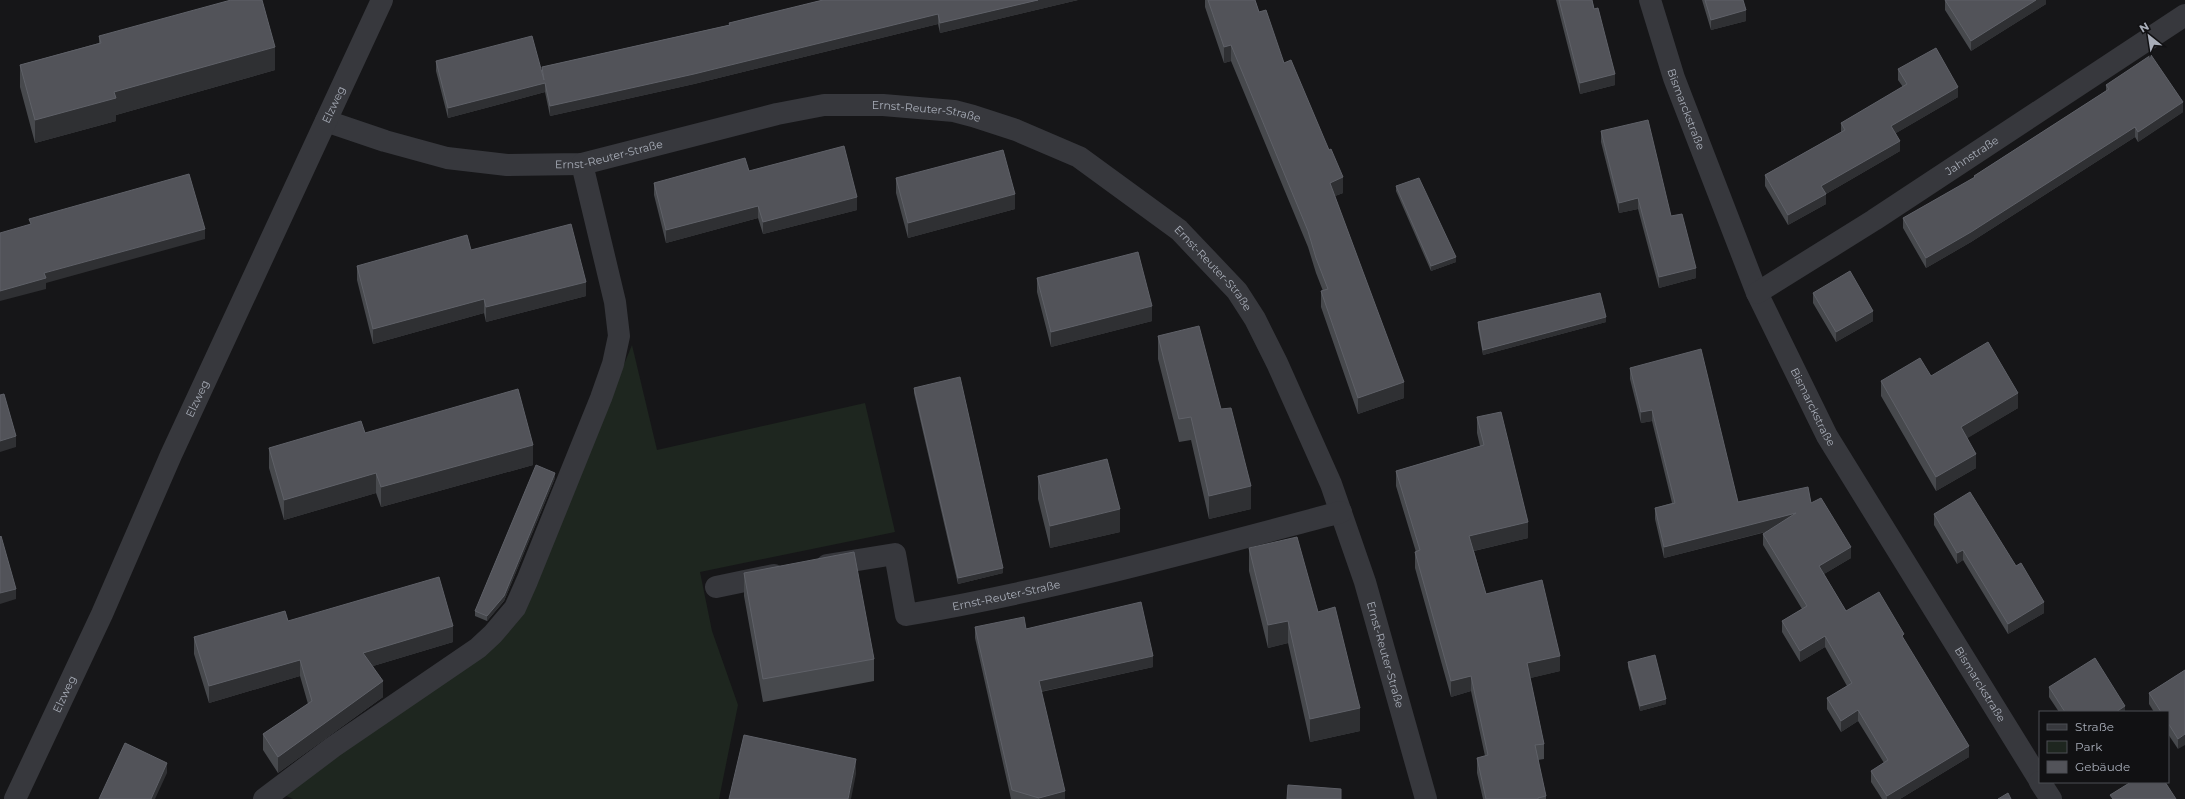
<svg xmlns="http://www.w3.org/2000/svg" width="2185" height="799" font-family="Montserrat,sans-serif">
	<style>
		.green { fill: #1e261f }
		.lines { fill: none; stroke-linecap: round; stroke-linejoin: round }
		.minor { stroke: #37383d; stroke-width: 22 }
		.wall { fill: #47494d }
		.shaded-wall { fill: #2f3033 }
		.building { fill: #525359; stroke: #5f6168 }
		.labels { text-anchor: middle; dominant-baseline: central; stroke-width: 3; stroke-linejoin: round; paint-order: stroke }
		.street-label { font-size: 11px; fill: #a8adb8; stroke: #111113 }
	</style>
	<rect width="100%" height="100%" fill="#161618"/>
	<path class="green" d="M632,345L657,450L865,403L895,532L700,572L712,631L738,705L719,799H293L284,795L490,646L575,483Z"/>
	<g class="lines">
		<g class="minor">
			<path id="s1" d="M1650,0L1674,78L1757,293L1827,436L2040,781"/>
			<path id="s2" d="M326,121L385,141L447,158L507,165L582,164L777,114L824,105H883L954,111L973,116L1016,130L1079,157L1179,230L1237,291L1255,319L1277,363L1331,484L1365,582L1426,799"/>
			<path id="s3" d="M1757,293L1874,220L2185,15"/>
			<path id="s4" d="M827,565L895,554L906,615C1053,590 1197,550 1341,512"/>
			<path d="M716,587L774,575"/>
			<path d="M2040,782L2051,799"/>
			<path id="s5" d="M15,799L102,614L171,455L382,0"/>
			<path d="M264,799L333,747L478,648L493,634L515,608L527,581L601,398L613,364L619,336L615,302L582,164"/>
		</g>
	</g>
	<path class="wall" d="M823,0H1078L940,33L938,24L694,84L550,116L545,92L448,118L436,71V61L542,70V67L729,25V23Z
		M1205,0H1255L1259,12L1284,63L1343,193L1335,196L1404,398L1358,414L1321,307V291H1323L1316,273L1308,247L1231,61L1224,63L1205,7Z
		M1556,0H1592L1615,85L1580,94Z
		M1702,0H1743L1746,21L1711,30Z
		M1945,0H2046V4L1971,51L1945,10Z
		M99,36L275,70L116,115V121L35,143L20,87V65L99,43Z
		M1898,69L1958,97L1896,133L1900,151L1826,194V204L1788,225L1765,186V175L1841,132V123L1903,87L1898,80Z
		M2106,85L2183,112L2138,142L2135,137L1971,242L1926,268L1903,228V218L1974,178V176L2106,91Z
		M1601,131L1671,216L1696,278L1659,288L1638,209L1619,213L1601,142Z
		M749,171L857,210L763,234L758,218L666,243L654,195V183Z
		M896,178L1015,209L908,238L896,193Z
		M1396,186L1456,262L1431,271L1396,191Z
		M471,250L586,296L486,322L484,313L373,344L357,280V266Z
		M1037,278L1152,321L1051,347L1037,292Z
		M1813,293L1873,321L1836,342L1813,303Z
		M1478,322H1606L1483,355L1478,328Z
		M1158,336L1221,409L1251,509L1209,519L1191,440L1179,442L1158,359Z
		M1630,368L1738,502L1811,503L1851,558L1824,574L1846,611L1904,640L1969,757L1900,799H1882L1871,782V771L1884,763L1858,721L1841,732L1827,709V698L1847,686L1825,647L1800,662L1782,632V621L1802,609L1763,545V534L1766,532L1664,558L1655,519V508L1672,503L1652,421L1641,423L1630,379Z
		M1931,376L2018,408L1967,438L1976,468L1936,491L1881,396V381Z
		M914,388L1003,573L958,584L914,393Z
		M1477,417L1528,538L1474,551L1486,594L1560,671L1530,678L1544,744V759L1538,760L1546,796V799H1483L1477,773V758L1485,756L1471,691L1451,697L1415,568V552H1416L1396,486V471L1480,446L1477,433Z
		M365,433L533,465L381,507L376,493L284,520L269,468V448Z
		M1038,476L1120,532L1050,548L1038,499Z
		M555,478L504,601L487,621L475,616V611Z
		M1934,514L2044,613L2008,634L1963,560L1957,564L1934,525Z
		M1249,548L1318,612L1360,731L1310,742L1288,643L1268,648L1249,571Z
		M744,573L874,659V681L763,702L744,596Z
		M288,621L453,642L373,666L383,697L278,773L263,750V734L308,704L300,676L209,703L194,654V637Z
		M975,627L1026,629L1153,667L1041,692L1065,799H1011L975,638Z
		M1628,662L1666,704L1640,711L1628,667Z
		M2185,670L2178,749L2168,734V712H2154L2149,704V693Z
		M2049,687L2125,712H2059L2049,697Z"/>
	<path class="shaded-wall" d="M1038,0H1078L940,33V23Z
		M2036,0H2046V4L1971,51V41Z
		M1746,10V21L1711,30V20Z
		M938,14V24L694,84L550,116V106Z
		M1231,45V61L1224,63V47Z
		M275,47V70L116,115V121L35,143V120L114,92Z
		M1615,74V85L1580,94V83Z
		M545,83V92L448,118V108Z
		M1958,87V97L1891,136V126Z
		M2183,102V112L2138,142V132Z
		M2135,127V137L1971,242L1926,268V258Z
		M1900,141V151L1826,194V204L1788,225V215L1821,186Z
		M1343,177V193L1330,198V183Z
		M1015,194V209L908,238V223Z
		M857,197V210L763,234V222Z
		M1638,198V209L1619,213V203Z
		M758,206V218L666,243V230Z
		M205,229V239L46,283V289L0,301V291L44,273Z
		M1456,257V262L1431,271V266Z
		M1696,268V278L1659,288V277Z
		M586,282V296L486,322V307Z
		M484,299V313L373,344V329Z
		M1152,306V321L1051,347V332Z
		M1873,311V321L1836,342V332Z
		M1606,317V322L1483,355V350Z
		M1404,382V398L1358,414V398Z
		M2018,393V408L1961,442V427Z
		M1652,410V421L1641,423V412Z
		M16,436V447L0,452V441Z
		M533,445V465L381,507V487Z
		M1976,454V468L1936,491V477Z
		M376,473V493L284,520V500Z
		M555,473V478L504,601L487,621V616Z
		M1251,486V509L1209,519V496Z
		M1120,509V532L1050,548V526Z
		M1796,513V524L1664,558V547Z
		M1528,522V538L1469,552V536Z
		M1851,547V558L1819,577V566Z
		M1963,550V560L1957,564V553Z
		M1003,568V573L958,584V578Z
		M16,589V599L0,604V593Z
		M2044,602V613L2008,634V624Z
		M1288,621V643L1268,648V625Z
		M453,626V642L363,669V653Z
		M1825,636V647L1800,662V651Z
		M1153,656V667L1039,692V681Z
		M1560,656V671L1527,679V663Z
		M300,660V676L209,703V686Z
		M1471,676V691L1451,697V681Z
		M383,681V697L278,773V757Z
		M1666,699V704L1640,711V706Z
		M2125,706V712H2116Z
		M1360,708V731L1310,742V719Z
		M1858,710V721L1841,732V721Z
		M2185,734V745L2178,749V739Z
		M1969,746V757L1900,799H1887V796Z
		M856,759V774L851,799H848Z
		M167,763V773L155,799H151Z
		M1065,791V799H1039V798Z"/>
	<path class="building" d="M231,0H262L275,47L114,92L116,98L35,120L20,65L101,43L99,36Z
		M823,0H1038L940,23L938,14L694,74L550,106L545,83L448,108L436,61L532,36L544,80L542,67L730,25L729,23Z
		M1208,0H1255L1259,12L1266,10L1284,63L1291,60L1329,150L1331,149L1343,177L1330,183L1404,382L1358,398L1321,291L1328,289L1316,258L1308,231L1231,45L1224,47Z
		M1559,0H1592L1594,9L1598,8L1615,74L1580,83Z
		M1705,0H1743L1746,10L1711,20Z
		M1945,0H2036L1971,41Z
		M1936,48L1958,87L1891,126L1900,141L1821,186L1826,194L1788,215L1765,175L1845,130L1841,123L1907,84L1898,69Z
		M2151,55L2183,102L2138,132L2135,127L1971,232L1926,258L1903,218L1975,177L1974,176L2109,89L2106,85Z
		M1648,120L1671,216L1682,214L1696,268L1659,277L1638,198L1619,203L1601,131Z
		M844,146L857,197L763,222L758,206L666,230L654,183L745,158L749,171Z
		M1003,150L1015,194L908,223L896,178Z
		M189,174L205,229L44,273L46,278L0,291V233L31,224L29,219Z
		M1419,178L1456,257L1431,266L1396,186Z
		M571,224L586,282L486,307L484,299L373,329L357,266L467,235L471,250Z
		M1138,252L1152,306L1051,332L1037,278Z
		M1850,271L1873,311L1836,332L1813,293Z
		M1600,293L1606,317L1483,350L1478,322Z
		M1199,326L1221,409L1231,408L1251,486L1209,496L1191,417L1179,419L1158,336Z
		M1988,342L2018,393L1961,427L1976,454L1936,477L1881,381L1920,358L1931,376Z
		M1701,349L1738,502L1808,487L1811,503L1821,498L1851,547L1819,566L1846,611L1879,592L1904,634L1902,636L1969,746L1887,796L1871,771L1888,760L1858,710L1841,721L1827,698L1852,683L1825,636L1800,651L1782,621L1807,606L1763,534L1796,513L1664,547L1655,508L1675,503L1652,410L1641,412L1630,368Z
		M960,377L1003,568L958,578L914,388Z
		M518,389L533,445L381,487L376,473L284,500L269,448L361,421L365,433Z
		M4,394L16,436L0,441V395Z
		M1501,412L1528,522L1469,536L1486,594L1542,580L1560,656L1527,663L1544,744L1535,745L1546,796L1538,798V799H1486L1477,758L1488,755L1471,676L1451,681L1415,552L1420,550L1396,471L1484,445L1477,417Z
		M1107,459L1120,509L1050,526L1038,476Z
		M536,465L555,473L504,596L487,616L475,611Z
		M1970,492L2016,566L2021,563L2044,602L2008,624L1963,550L1957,553L1934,514Z
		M1,536L16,589L0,593V537Z
		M1297,537L1318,612L1335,607L1360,708L1310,719L1288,621L1268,625L1249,548Z
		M854,552L874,659L763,679L744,573Z
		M439,577L453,626L363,653L383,681L278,757L263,734L312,701L300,660L209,686L194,637L285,611L288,621Z
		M1141,602L1153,656L1039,681L1065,791L1039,798L1012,790L975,627L1024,617L1026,629Z
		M1655,655L1666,699L1640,706L1628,662Z
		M2095,658L2125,706L2116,712H2065L2049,687Z
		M2185,670V734L2178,739L2168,723V712H2161L2149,693Z
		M744,735L856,759L848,799H729Z
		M125,743L167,763L151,799H99Z
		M2131,782H2165L2176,799H2113L2110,795Z
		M1288,785L1341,789V799H1287Z
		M2008,793L2011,799H1998Z"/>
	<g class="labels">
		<g class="street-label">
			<text stroke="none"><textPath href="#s5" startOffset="764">Elzweg</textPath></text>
			<text stroke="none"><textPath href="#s1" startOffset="115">Bismarckstraße</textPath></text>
			<text stroke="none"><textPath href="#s2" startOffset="614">Ernst-Reuter-Straße</textPath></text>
			<text stroke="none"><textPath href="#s2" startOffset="290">Ernst-Reuter-Straße</textPath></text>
			<text stroke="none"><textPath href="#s3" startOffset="255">Jahnstraße</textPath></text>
			<text stroke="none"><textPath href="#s2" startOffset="950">Ernst-Reuter-Straße</textPath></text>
			<text stroke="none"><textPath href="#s5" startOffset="440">Elzweg</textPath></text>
			<text stroke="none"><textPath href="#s1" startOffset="439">Bismarckstraße</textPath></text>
			<text stroke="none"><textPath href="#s4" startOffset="233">Ernst-Reuter-Straße</textPath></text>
			<text stroke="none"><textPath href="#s2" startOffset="1377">Ernst-Reuter-Straße</textPath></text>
			<text stroke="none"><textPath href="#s1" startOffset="763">Bismarckstraße</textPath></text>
			<text stroke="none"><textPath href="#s5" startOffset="116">Elzweg</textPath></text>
		</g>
	</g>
	<rect x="2039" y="711" width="130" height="72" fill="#111113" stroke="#4d4f55"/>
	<rect x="2047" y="724" width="20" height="6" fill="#37383d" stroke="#4d4f55"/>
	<text x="2075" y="731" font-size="12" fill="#a8adb8">Straße</text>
	<rect x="2047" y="741" width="20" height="12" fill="#1e261f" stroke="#4d4f55"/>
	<text x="2075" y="751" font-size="12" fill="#a8adb8">Park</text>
	<rect x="2047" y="761" width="20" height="12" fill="#525359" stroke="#4d4f55"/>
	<text x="2075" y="771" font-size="12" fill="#a8adb8">Gebäude</text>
	<g transform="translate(2149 36) rotate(330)" stroke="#111113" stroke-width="3" paint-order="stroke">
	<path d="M0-3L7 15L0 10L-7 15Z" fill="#a8adb8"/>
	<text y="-6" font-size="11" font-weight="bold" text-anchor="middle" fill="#a8adb8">N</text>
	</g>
</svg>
